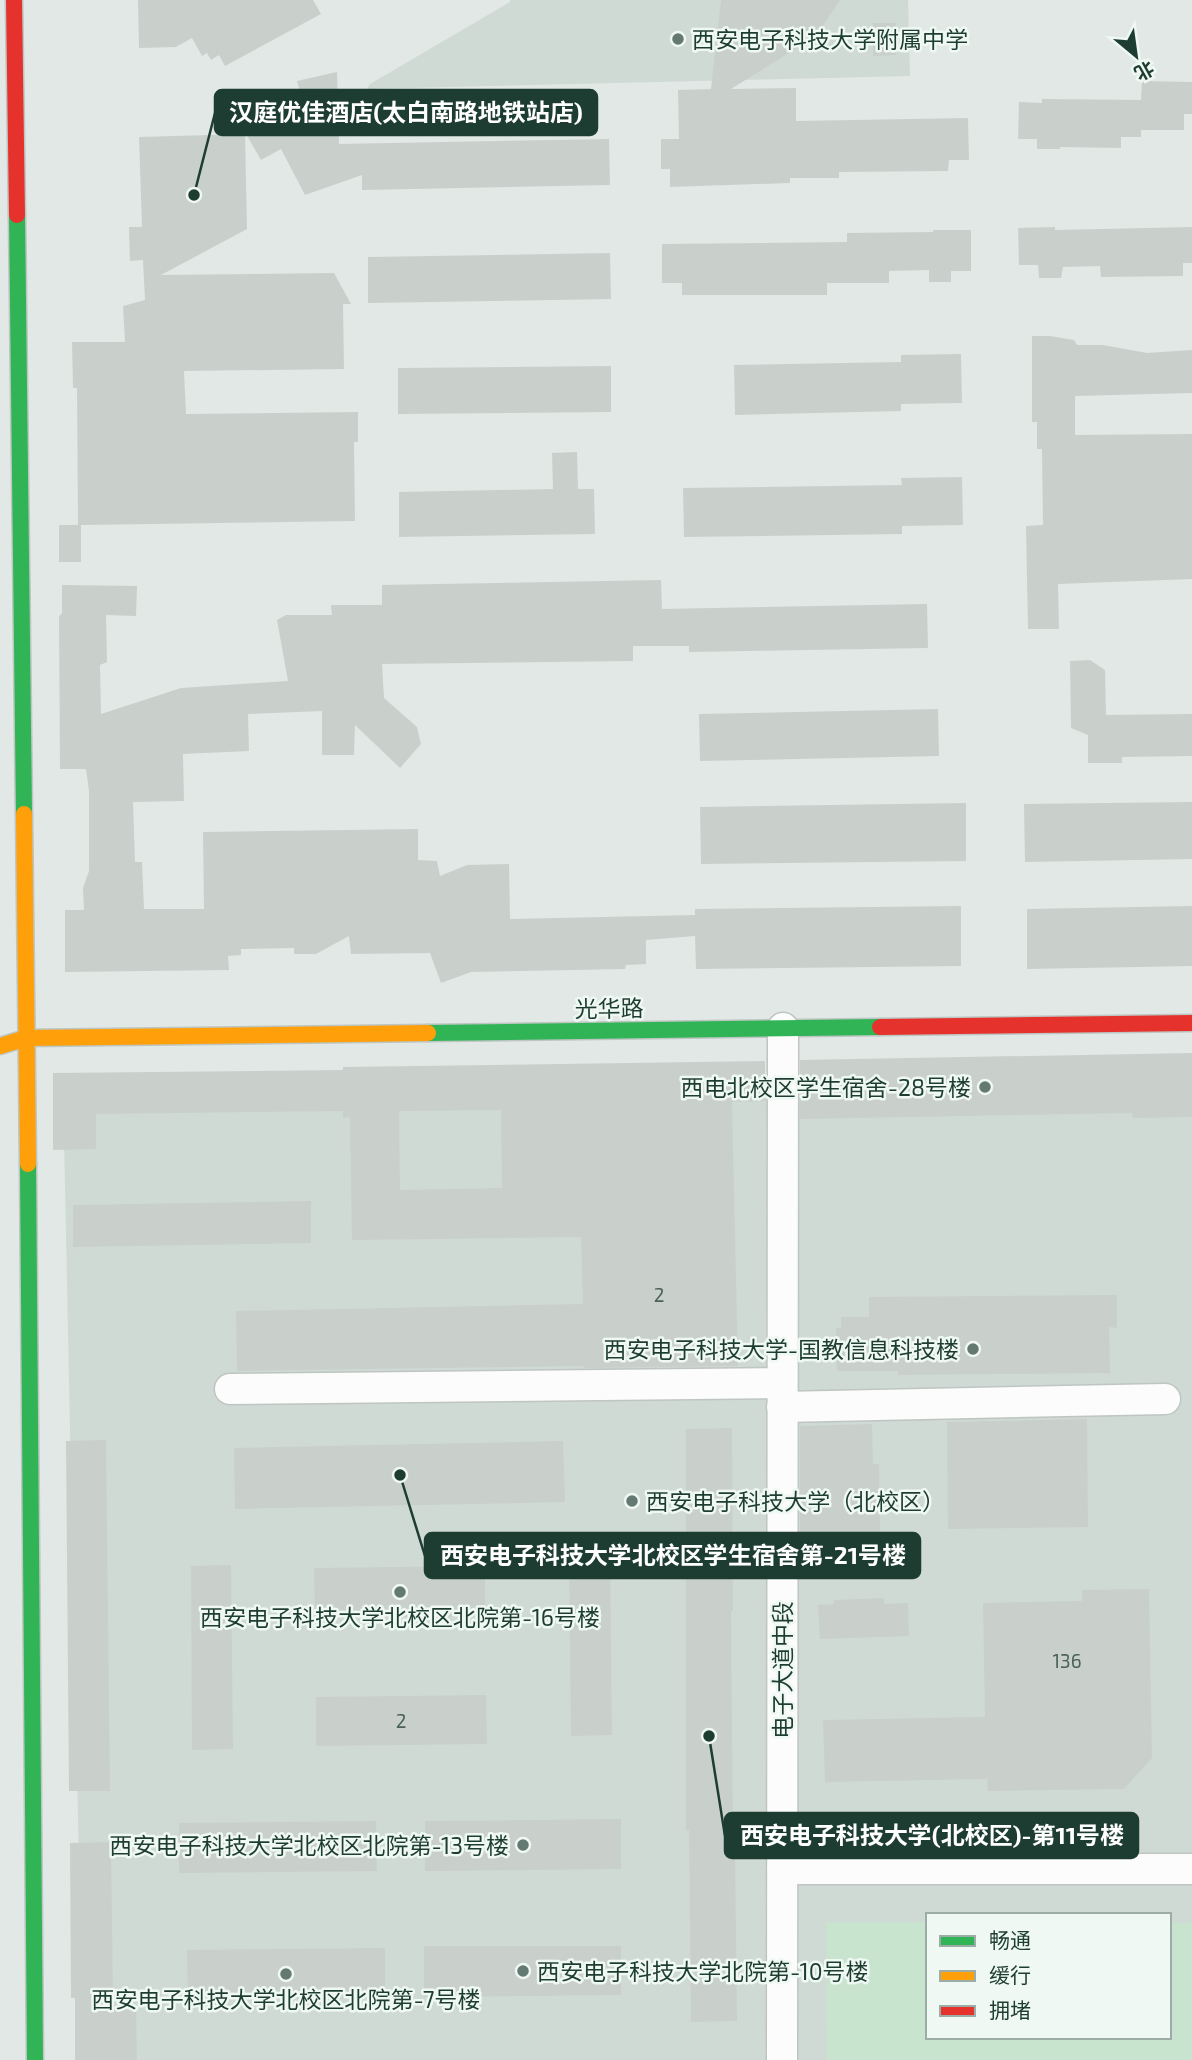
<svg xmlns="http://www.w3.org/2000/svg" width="1192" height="2060" font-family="'Exo 2','Noto Sans SC',sans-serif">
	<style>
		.built { fill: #cfdad4; fill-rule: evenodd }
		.green { fill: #c9e4ce }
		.building { fill: #c9d0cc; fill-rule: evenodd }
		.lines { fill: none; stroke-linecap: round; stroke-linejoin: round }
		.street-casing { stroke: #bfc5c2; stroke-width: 33 }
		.fast-casing { stroke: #bdc6c2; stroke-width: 19 }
		.slow-casing { stroke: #bdc6c2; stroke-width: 19 }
		.jam-casing { stroke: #bdc6c2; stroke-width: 19 }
		.street { stroke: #fbfcfb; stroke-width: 30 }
		.fast { stroke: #30b455; stroke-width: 16 }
		.slow { stroke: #ff9f0a; stroke-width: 16 }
		.jam { stroke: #e5322d; stroke-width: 16 }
		.poi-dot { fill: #637971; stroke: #eff8f3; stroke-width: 2.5 }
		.labels { text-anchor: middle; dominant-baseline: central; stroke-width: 5; stroke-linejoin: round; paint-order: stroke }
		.number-label { font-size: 19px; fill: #4a6259 }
		.poi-label { font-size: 23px; fill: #1e3d32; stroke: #eff8f3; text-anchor: start }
		.street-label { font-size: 23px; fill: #1e3d32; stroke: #eff8f3 }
		.leader { fill: none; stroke: #1e3d32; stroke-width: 2.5 }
		.callout-dot { fill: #1e3d32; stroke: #eff8f3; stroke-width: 2.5 }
		.callout { fill: #1e3d32; stroke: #1e3d32; stroke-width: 2.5 }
		.callout-label { font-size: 24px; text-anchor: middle; font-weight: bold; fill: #fff }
	</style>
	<rect width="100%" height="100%" fill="#e2e8e5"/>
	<path class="built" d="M510,0H908L910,76L367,89L370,84L510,2Z
		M1192,1072V2060H83L63,1088ZM928,1915H1169V2037H928Z"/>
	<path class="green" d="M826,1922H928V2037H1169V1923H1192V2060H827Z"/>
	<path class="building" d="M138,0H313L321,14L225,66L219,55L211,60L207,53L202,56L192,38L176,47L139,48Z
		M721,0H840L816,36L731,89L796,88V121L968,118L969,160H949L948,171L839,172V178H790V183L670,187V169H661V139H679L678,90L711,89Z
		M873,23H896V55L873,56Z
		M337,72L339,144L609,139L610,185L362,190V175L305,195L281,149L261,160L246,134L273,133L258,104L300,92L297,81Z
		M1142,81L1192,82V114H1184V130H1141V137H1121V148L1060,147V149H1037V139H1018L1019,102L1042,103V99L1141,100Z
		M245,134L247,229L161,275L334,273L351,304H343L344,369L184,371L186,414L358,412V442H354L355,521L81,525V562H59V525H78L77,388H73L72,342H125L123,306L145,300L143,260L130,261L129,227H142L139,137Z
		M1055,227V230L1192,227V263H1183V276L1101,277L1100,266L1063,267L1061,278H1039L1038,265H1019L1018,228Z
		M933,230H971V271H951V282H929V270L889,271V283H827V295H682V283H662V244L847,242V233L933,232Z
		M610,253L611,299L368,303V257Z
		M1032,336H1050L1074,340L1077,345H1103L1147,353L1192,350V393L1075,396V435L1192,434V579L1058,584L1059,629H1028L1026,526L1043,525L1042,449H1037V422H1032Z
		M961,354L962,403L901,404V411L735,415L734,365L901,362V355Z
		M611,366V412L398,414V368Z
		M577,452L578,489H594L595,534L399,537V492L553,489L552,453Z
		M962,477L963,525L902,526V534L684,537L683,488L902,485L901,478Z
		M661,580L662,609L927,604L928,648L689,652V646H633V661L382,664L384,698L417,727L421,744L400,768L355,725L354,755H322V711L248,714L249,751L183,754L184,801L133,802L135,862H142L144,909H204L203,832L418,829V860L437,861L440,876L467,865L509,864L510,919L695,915V909L961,906V966L696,969L695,936L646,940V964L626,965L625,969L471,972L441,983L430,953L351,954L349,936L316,954H294V948L241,949V955L228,956L229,970L65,972V910H84L83,888L89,871V791L86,769H60L59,617L62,613V585L137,586L136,616L106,615L107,662L100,665L101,714L181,688L288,681L277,620L286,615H332L331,605H382V585Z
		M1090,660L1105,670L1106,715L1192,714V756L1122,757V763H1088V735L1071,728L1070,661Z
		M938,709L939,756L700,761L699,714Z
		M1192,802V859L1025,862L1024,804Z
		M966,803V861L701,864L700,807Z
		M1192,906V966L1027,969V909Z
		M1192,1053V1117L1133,1118L1132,1113L800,1119V1060Z
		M765,1061V1101L732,1102L738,1366L584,1368V1366L237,1371L236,1311L583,1304L581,1237L352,1240L350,1117L343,1118V1111L96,1114V1149L53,1150V1073L343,1070V1067ZM501,1110L502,1188L400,1190L399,1111Z
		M311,1201V1243L73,1247V1205Z
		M1117,1295V1328L1109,1327L1110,1373L898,1375V1371H837L836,1328H841V1317H869V1297Z
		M1087,1419L1088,1527L948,1529L947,1422Z
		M872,1424L873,1464H879L880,1532L800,1534V1426Z
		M732,1428L733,1611H731L733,1850H735L737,2021L691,2022L689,1830L686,1831V1429Z
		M106,1440L110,1791H69L66,1441Z
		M563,1441L565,1502L235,1509L234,1448Z
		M610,1551L612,1735L571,1736L569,1552Z
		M231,1565L233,1749L192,1750L191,1566Z
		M485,1566V1616L315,1618L314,1568Z
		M1149,1589L1152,1758L1124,1789L988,1791L987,1779L825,1782L823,1720L985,1717L983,1603L1082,1601V1590Z
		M884,1598V1604L908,1603L909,1636L820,1639L818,1605L834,1604V1600Z
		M486,1695L487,1744L316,1746V1697Z
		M621,1819V1869L425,1871V1821Z
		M376,1821L377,1871L179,1873V1823Z
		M111,1842L113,2005H136L137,2060H75V1998H71L70,1843Z
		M424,1946H621V1995L424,1997Z
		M385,1948V1998L188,1999L187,1950Z"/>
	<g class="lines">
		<g class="street-casing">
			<path id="street" d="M230,1389L782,1383
				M782,1407L1165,1399
				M782,1869H1192
				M782,2060L783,1028"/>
		</g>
		<g class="fast-casing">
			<path id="fast" d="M17,215L24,814
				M428,1033L880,1027
				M28,1164L35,2060"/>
		</g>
		<g class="slow-casing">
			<path id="slow" d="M24,814L28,1164
				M0,1046L26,1038L428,1033"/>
		</g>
		<g class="jam-casing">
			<path id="jam" d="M14,0L17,215
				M880,1027L1192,1023"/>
		</g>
		<use href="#street" class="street"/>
		<use href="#fast" class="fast"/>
		<use href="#slow" class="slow"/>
		<use href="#jam" class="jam"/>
	</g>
	<g class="poi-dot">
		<circle cx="678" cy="39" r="7"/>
		<circle cx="985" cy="1087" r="7"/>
		<circle cx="973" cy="1349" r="7"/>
		<circle cx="632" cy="1501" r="7"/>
		<circle cx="400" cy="1592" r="7"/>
		<circle cx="523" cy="1845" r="7"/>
		<circle cx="523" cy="1971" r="7"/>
		<circle cx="286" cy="1974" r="7"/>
	</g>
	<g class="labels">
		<g class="number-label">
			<text x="659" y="1294">2</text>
			<text x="1067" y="1660">136</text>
			<text x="401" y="1720">2</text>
		</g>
		<g class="poi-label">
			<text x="692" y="39">西安电子科技大学附属中学</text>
			<text x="971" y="1087" text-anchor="end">西电北校区学生宿舍-28号楼</text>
			<text x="959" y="1349" text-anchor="end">西安电子科技大学-国教信息科技楼</text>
			<text x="646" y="1501">西安电子科技大学（北校区）</text>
			<text x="400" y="1617" text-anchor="middle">西安电子科技大学北校区北院第-16号楼</text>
			<text x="509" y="1845" text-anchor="end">西安电子科技大学北校区北院第-13号楼</text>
			<text x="537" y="1971">西安电子科技大学北院第-10号楼</text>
			<text x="286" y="1999" text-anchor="middle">西安电子科技大学北校区北院第-7号楼</text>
		</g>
		<g class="street-label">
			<text transform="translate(609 1008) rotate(-1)">光华路</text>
			<text transform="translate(782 1670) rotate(-90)">电子大道中段</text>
		</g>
	</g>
	<path class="leader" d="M194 195L215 113M400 1475L425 1556M709 1736L725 1836"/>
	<g class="callout-dot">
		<circle cx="194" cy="195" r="7"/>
		<circle cx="400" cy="1475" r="7"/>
		<circle cx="709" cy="1736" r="7"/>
	</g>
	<g class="callout">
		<rect x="215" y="90" width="382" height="45" rx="7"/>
		<rect x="425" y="1533" width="495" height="45" rx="7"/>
		<rect x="725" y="1813" width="413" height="45" rx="7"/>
	</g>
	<g class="callout-label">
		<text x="406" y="121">汉庭优佳酒店(太白南路地铁站店)</text>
		<text x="673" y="1564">西安电子科技大学北校区学生宿舍第-21号楼</text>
		<text x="932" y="1844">西安电子科技大学(北校区)-第11号楼</text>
	</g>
	<rect x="926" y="1913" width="245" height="126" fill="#eff8f3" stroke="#9bada6" stroke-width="2"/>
	<rect x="940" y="1936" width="35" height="10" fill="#30b455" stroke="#9bada6" stroke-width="2"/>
	<text x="989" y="1948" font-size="21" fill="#1e3d32">畅通</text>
	<rect x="940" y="1971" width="35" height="10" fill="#ff9f0a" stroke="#9bada6" stroke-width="2"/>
	<text x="989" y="1983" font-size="21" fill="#1e3d32">缓行</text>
	<rect x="940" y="2006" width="35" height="10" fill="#e5322d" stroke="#9bada6" stroke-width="2"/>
	<text x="989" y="2018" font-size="21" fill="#1e3d32">拥堵</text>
	<g transform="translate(1136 56) rotate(151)" stroke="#eff8f3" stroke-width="5" paint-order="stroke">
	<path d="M0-5L12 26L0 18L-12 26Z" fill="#1e3d32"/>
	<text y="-10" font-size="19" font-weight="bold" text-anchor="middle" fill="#1e3d32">北</text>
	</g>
</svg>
